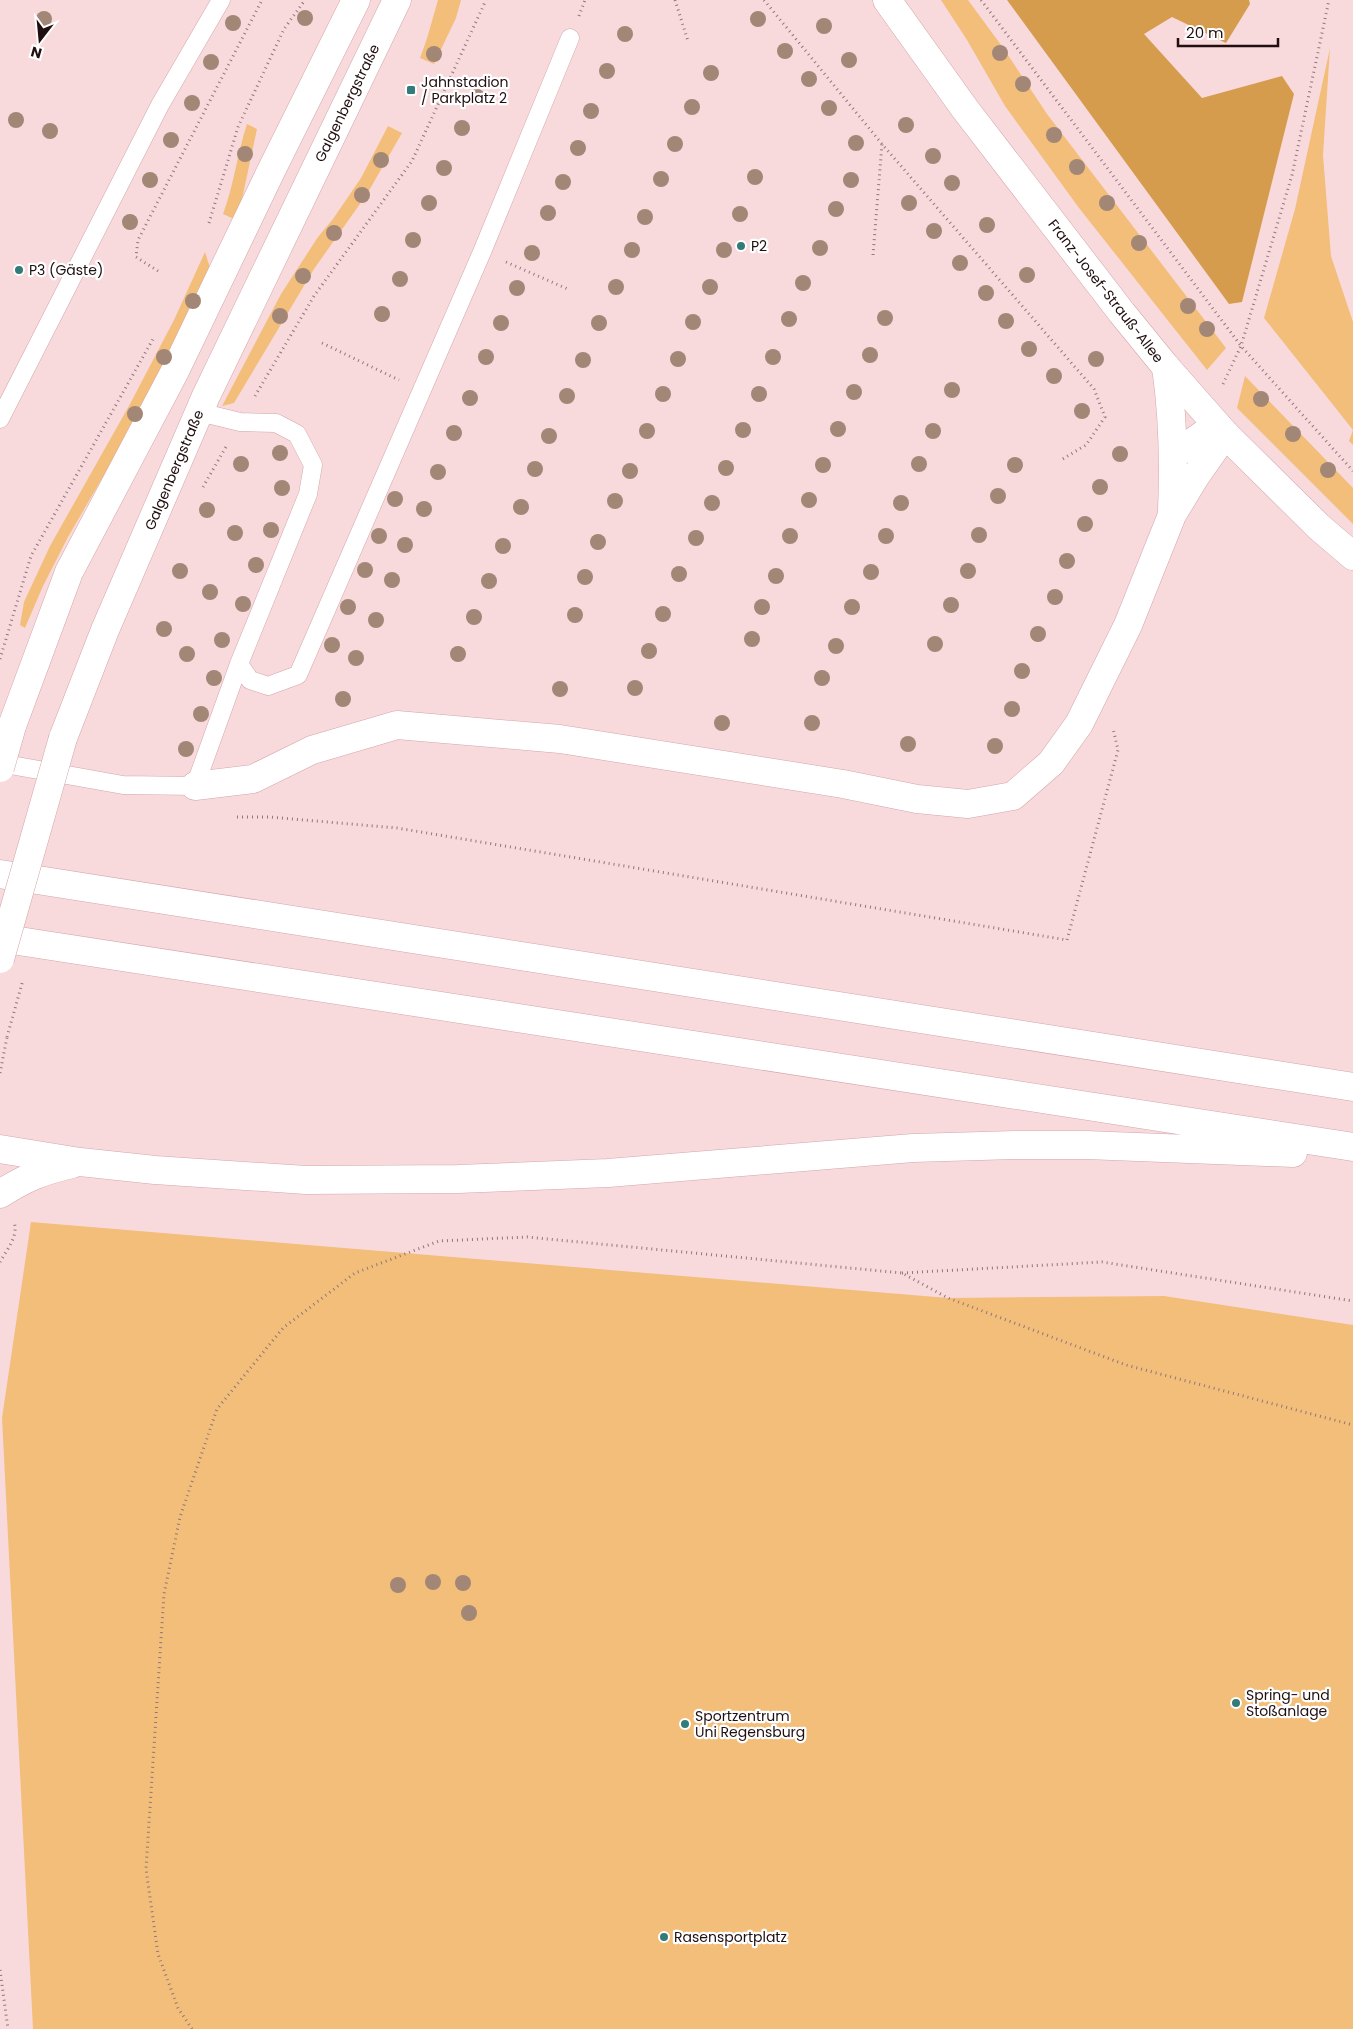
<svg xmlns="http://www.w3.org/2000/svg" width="1353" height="2029" font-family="Poppins,sans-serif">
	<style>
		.green { fill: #f3be7a }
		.forest { fill: #d69c4e }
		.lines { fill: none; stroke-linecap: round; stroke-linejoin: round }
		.lane-casing { stroke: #d4a5aa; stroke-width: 19 }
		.street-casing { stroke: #d4a5aa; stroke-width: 29 }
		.secondary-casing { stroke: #d4a5aa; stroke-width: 29 }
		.highway-casing { stroke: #d4a5aa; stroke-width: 29 }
		.path { stroke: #8f777a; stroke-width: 3; stroke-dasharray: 1 4; stroke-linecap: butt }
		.lane { stroke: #fff; stroke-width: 18 }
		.street { stroke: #fff; stroke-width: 28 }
		.secondary { stroke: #fff; stroke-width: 28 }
		.highway { stroke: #fff; stroke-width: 28 }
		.secondary-bridge-casing { stroke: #d4a5aa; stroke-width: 29; stroke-linecap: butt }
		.path-bridge { stroke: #8f777a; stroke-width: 3; stroke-dasharray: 1 4; stroke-linecap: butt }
		.secondary-bridge { stroke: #fff; stroke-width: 28 }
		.tree { fill: #a28676 }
		.poi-dot { fill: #327b78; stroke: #fff; stroke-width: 2 }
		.labels { text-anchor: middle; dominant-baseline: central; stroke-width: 4.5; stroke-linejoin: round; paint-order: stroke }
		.poi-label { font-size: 14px; fill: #200f11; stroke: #fff; text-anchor: start }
		.street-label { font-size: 14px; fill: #200f11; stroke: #fff }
	</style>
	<rect width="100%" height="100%" fill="#f8dadd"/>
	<path class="green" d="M438,0H461L456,18L434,64L420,58C428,38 432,20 438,0Z
		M941,0H968L1004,49L1047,114L1226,348L1207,370L1079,208L1005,106L967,40Z
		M1330,48L1323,155L1331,256L1353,322V445L1349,441L1353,430L1264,318L1295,209Z
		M247,124L257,129L242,199L234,219L223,214C234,185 237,154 247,124Z
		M388,126L402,133L367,194L314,269L234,403L222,406L281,294L318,237L333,219L361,178Z
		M205,252L211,271L130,430L68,537L43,586L25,628L20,625L24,602L50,546L130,404L174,320Z
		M1245,376L1353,488V524L1237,408Z
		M31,1222L948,1298L1164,1296L1353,1325V2029H33L2,1418Z"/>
	<path class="forest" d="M1007,0H1249L1250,4L1226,43L1172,17L1144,34L1202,98L1282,76L1294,94L1242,302L1229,304Z"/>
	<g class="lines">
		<g class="lane-casing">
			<path id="lane" d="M0,419L160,105L221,0
				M239,664L250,680L268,686L298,675L482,252L570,38
				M0,763L123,785L195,786L239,664L308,494L313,465L297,434L276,423L240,422L199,412"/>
		</g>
		<g class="street-casing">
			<path id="street" d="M1166,367C1173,415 1174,463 1172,511
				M1174,455L1217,425
				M195,786L253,779L312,750L397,725L560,739L843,784L917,799L968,804L1013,796L1051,763L1079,724L1128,625L1172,515L1195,477L1225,434"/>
		</g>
		<g class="secondary-casing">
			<path id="secondary" d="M887,0L965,109L1122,313L1166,367L1225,434L1319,527L1353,556
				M12,726L69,572L175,371L271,171L356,0
				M63,738L105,630L206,396L397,0"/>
		</g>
		<g class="highway-casing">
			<path id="highway" d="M0,874L1353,1087
				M0,938L1353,1147
				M0,1149L80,1162L155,1170L306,1180L458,1179L608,1173L913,1148L1015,1145H1086L1293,1153
				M0,1194C25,1178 42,1171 72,1164"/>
		</g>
		<path class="path" d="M675,0L688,41
			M764,0L882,144L1094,389L1105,417L1086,445L1061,460
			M981,0L1241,346L1353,471
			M579,16L585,0
			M209,223L238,127L284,29L305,0
			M873,255L882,144
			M506,262L570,290
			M158,271L136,257L138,240L262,0
			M322,343L399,380
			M1223,384L1241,346L1292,175L1329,0
			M255,396L314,296L412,161L486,0
			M203,487L227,445
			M0,659L31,556L153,339
			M237,817H269L397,828L1067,940L1118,750L1113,728
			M0,1073L7,1037
			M0,1262C6,1251 19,1236 14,1222
			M902,1273L1102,1262L1353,1301
			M0,1970L8,2029
			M192,2029L178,2008L158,1954L146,1869L164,1594L180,1517L217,1409L283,1328L355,1273L439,1241L527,1237L902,1273L948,1298L1126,1365L1353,1425"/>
		<use href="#lane" class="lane"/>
		<use href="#street" class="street"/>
		<use href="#secondary" class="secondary"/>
		<use href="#highway" class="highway"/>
		<g class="secondary-bridge-casing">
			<path id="secondary-bridge" d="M0,768L12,726
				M0,959L63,738"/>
		</g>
		<path class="path-bridge" d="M7,1037L23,980"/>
		<use href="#secondary-bridge" class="secondary-bridge"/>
	</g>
	<g class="tree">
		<circle cx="305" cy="18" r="8"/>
		<circle cx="44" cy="19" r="8"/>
		<circle cx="758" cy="19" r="8"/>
		<circle cx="233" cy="23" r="8"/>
		<circle cx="824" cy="26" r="8"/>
		<circle cx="625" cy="34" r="8"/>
		<circle cx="785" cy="51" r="8"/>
		<circle cx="1000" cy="53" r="8"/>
		<circle cx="434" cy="54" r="8"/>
		<circle cx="849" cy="60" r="8"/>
		<circle cx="211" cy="62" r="8"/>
		<circle cx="607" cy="71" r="8"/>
		<circle cx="711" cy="73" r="8"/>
		<circle cx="809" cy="79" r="8"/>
		<circle cx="1023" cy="84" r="8"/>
		<circle cx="477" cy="97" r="8"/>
		<circle cx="192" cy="103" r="8"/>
		<circle cx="692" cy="107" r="8"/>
		<circle cx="829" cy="108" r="8"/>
		<circle cx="591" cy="111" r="8"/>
		<circle cx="16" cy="120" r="8"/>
		<circle cx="906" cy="125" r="8"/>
		<circle cx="462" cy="128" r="8"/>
		<circle cx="50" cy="131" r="8"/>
		<circle cx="1054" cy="135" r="8"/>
		<circle cx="171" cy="140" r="8"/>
		<circle cx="856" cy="143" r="8"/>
		<circle cx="675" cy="144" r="8"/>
		<circle cx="578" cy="148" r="8"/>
		<circle cx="245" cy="154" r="8"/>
		<circle cx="933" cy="156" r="8"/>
		<circle cx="381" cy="160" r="8"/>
		<circle cx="1077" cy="167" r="8"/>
		<circle cx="444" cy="168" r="8"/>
		<circle cx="755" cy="177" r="8"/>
		<circle cx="661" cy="179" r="8"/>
		<circle cx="150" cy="180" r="8"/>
		<circle cx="851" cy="180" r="8"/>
		<circle cx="563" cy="182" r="8"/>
		<circle cx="952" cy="183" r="8"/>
		<circle cx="362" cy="195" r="8"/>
		<circle cx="429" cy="203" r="8"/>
		<circle cx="909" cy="203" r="8"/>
		<circle cx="1107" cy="203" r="8"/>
		<circle cx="836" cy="209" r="8"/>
		<circle cx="548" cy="213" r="8"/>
		<circle cx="740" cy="214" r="8"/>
		<circle cx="645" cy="217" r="8"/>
		<circle cx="130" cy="222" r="8"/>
		<circle cx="987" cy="225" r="8"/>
		<circle cx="934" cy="231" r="8"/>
		<circle cx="334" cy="233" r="8"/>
		<circle cx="413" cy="240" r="8"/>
		<circle cx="1139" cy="243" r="8"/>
		<circle cx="820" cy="248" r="8"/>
		<circle cx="632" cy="250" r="8"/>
		<circle cx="724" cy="250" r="8"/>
		<circle cx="532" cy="253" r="8"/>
		<circle cx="960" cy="263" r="8"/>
		<circle cx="1027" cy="275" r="8"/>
		<circle cx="303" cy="276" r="8"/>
		<circle cx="400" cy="279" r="8"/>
		<circle cx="803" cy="283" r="8"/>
		<circle cx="616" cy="287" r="8"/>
		<circle cx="710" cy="287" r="8"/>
		<circle cx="517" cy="288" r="8"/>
		<circle cx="986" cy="293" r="8"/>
		<circle cx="193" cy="301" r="8"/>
		<circle cx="1188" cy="306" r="8"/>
		<circle cx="382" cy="314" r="8"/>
		<circle cx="280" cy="316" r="8"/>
		<circle cx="885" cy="318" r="8"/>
		<circle cx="789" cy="319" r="8"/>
		<circle cx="1006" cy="321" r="8"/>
		<circle cx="693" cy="322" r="8"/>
		<circle cx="501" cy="323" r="8"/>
		<circle cx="599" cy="323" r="8"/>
		<circle cx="1207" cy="329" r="8"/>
		<circle cx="1029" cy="349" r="8"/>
		<circle cx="870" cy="355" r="8"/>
		<circle cx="164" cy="357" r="8"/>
		<circle cx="486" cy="357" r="8"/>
		<circle cx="773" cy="357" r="8"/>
		<circle cx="678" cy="359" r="8"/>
		<circle cx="1096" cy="359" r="8"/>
		<circle cx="583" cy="360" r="8"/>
		<circle cx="1054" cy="376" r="8"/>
		<circle cx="952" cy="390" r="8"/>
		<circle cx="854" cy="392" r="8"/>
		<circle cx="663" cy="394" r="8"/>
		<circle cx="759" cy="394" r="8"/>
		<circle cx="567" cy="396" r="8"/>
		<circle cx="470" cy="398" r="8"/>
		<circle cx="1261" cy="399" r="8"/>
		<circle cx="1082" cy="411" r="8"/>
		<circle cx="135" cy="414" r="8"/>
		<circle cx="838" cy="429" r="8"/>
		<circle cx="743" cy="430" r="8"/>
		<circle cx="647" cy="431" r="8"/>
		<circle cx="933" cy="431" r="8"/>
		<circle cx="454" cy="433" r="8"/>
		<circle cx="1293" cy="434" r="8"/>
		<circle cx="549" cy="436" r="8"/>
		<circle cx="280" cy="453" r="8"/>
		<circle cx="1120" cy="454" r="8"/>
		<circle cx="241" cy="464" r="8"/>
		<circle cx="919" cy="464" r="8"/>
		<circle cx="823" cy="465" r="8"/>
		<circle cx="1015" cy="465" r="8"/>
		<circle cx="726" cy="468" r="8"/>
		<circle cx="535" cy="469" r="8"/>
		<circle cx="1328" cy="470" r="8"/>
		<circle cx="630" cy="471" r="8"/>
		<circle cx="438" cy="472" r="8"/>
		<circle cx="1100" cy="487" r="8"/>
		<circle cx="282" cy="488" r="8"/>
		<circle cx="998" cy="496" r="8"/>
		<circle cx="395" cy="499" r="8"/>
		<circle cx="809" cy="500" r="8"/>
		<circle cx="615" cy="501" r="8"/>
		<circle cx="712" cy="503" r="8"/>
		<circle cx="901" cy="503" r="8"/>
		<circle cx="521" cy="507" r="8"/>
		<circle cx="424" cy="509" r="8"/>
		<circle cx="207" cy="510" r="8"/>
		<circle cx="1085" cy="524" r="8"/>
		<circle cx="271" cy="530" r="8"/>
		<circle cx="235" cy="533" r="8"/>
		<circle cx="979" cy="535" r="8"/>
		<circle cx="379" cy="536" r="8"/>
		<circle cx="790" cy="536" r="8"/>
		<circle cx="886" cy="536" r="8"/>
		<circle cx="696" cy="538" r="8"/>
		<circle cx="598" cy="542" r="8"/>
		<circle cx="405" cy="545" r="8"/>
		<circle cx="503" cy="546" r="8"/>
		<circle cx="1067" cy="561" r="8"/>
		<circle cx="256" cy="565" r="8"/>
		<circle cx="365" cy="570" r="8"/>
		<circle cx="180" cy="571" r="8"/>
		<circle cx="968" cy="571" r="8"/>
		<circle cx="871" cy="572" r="8"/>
		<circle cx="679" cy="574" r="8"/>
		<circle cx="776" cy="576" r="8"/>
		<circle cx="585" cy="577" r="8"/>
		<circle cx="392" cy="580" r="8"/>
		<circle cx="489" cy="581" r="8"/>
		<circle cx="210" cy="592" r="8"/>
		<circle cx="1055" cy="597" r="8"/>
		<circle cx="243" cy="604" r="8"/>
		<circle cx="951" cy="605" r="8"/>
		<circle cx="348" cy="607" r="8"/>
		<circle cx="762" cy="607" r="8"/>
		<circle cx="852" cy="607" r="8"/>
		<circle cx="663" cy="614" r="8"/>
		<circle cx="575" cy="615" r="8"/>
		<circle cx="474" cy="617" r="8"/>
		<circle cx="376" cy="620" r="8"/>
		<circle cx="164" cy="629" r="8"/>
		<circle cx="1038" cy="634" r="8"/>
		<circle cx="752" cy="639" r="8"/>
		<circle cx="222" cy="640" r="8"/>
		<circle cx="935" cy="644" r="8"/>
		<circle cx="332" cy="645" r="8"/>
		<circle cx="836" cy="646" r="8"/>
		<circle cx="649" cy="651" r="8"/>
		<circle cx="187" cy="654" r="8"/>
		<circle cx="458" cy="654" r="8"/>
		<circle cx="356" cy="658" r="8"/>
		<circle cx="1022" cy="671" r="8"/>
		<circle cx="214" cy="678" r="8"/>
		<circle cx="822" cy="678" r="8"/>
		<circle cx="635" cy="688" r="8"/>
		<circle cx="560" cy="689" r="8"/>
		<circle cx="343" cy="699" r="8"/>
		<circle cx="1012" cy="709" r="8"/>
		<circle cx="201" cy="714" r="8"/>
		<circle cx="722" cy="723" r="8"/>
		<circle cx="812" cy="723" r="8"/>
		<circle cx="908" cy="744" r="8"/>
		<circle cx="995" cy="746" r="8"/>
		<circle cx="186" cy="749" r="8"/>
		<circle cx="433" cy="1582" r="8"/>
		<circle cx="463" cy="1583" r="8"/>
		<circle cx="398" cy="1585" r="8"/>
		<circle cx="469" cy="1613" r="8"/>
	</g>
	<g class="poi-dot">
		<rect x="406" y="85" width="10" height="10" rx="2.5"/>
		<circle cx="741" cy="246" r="5"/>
		<circle cx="19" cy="270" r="5"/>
		<circle cx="1236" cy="1703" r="5"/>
		<circle cx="685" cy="1724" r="5"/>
		<circle cx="664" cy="1937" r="5"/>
	</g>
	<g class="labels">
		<g class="poi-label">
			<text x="421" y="82">Jahnstadion<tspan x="421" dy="16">/ Parkplatz 2</tspan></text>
			<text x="751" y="246">P2</text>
			<text x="29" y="270">P3 (Gäste)</text>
			<text x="1246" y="1695">Spring- und<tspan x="1246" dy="16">Stoßanlage</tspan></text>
			<text x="695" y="1716">Sportzentrum<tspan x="695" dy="16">Uni Regensburg</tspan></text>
			<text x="674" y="1937">Rasensportplatz</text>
		</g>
		<g class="street-label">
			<text transform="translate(347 103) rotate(-64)">Galgenbergstraße</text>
			<text transform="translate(1106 291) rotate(52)">Franz-Josef-Strauß-Allee</text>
			<text transform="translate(174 470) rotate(-67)">Galgenbergstraße</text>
		</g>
	</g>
	<g transform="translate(40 40) rotate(196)" stroke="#ffffff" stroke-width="4" paint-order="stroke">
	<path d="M0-4L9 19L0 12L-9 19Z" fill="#200f11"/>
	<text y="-8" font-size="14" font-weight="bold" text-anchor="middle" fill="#200f11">N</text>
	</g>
	<path d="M1178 38v8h100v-8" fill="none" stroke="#200f11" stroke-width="2.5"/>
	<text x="1186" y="38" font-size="15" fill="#200f11" stroke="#ffffff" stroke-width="4" paint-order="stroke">20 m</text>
</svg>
